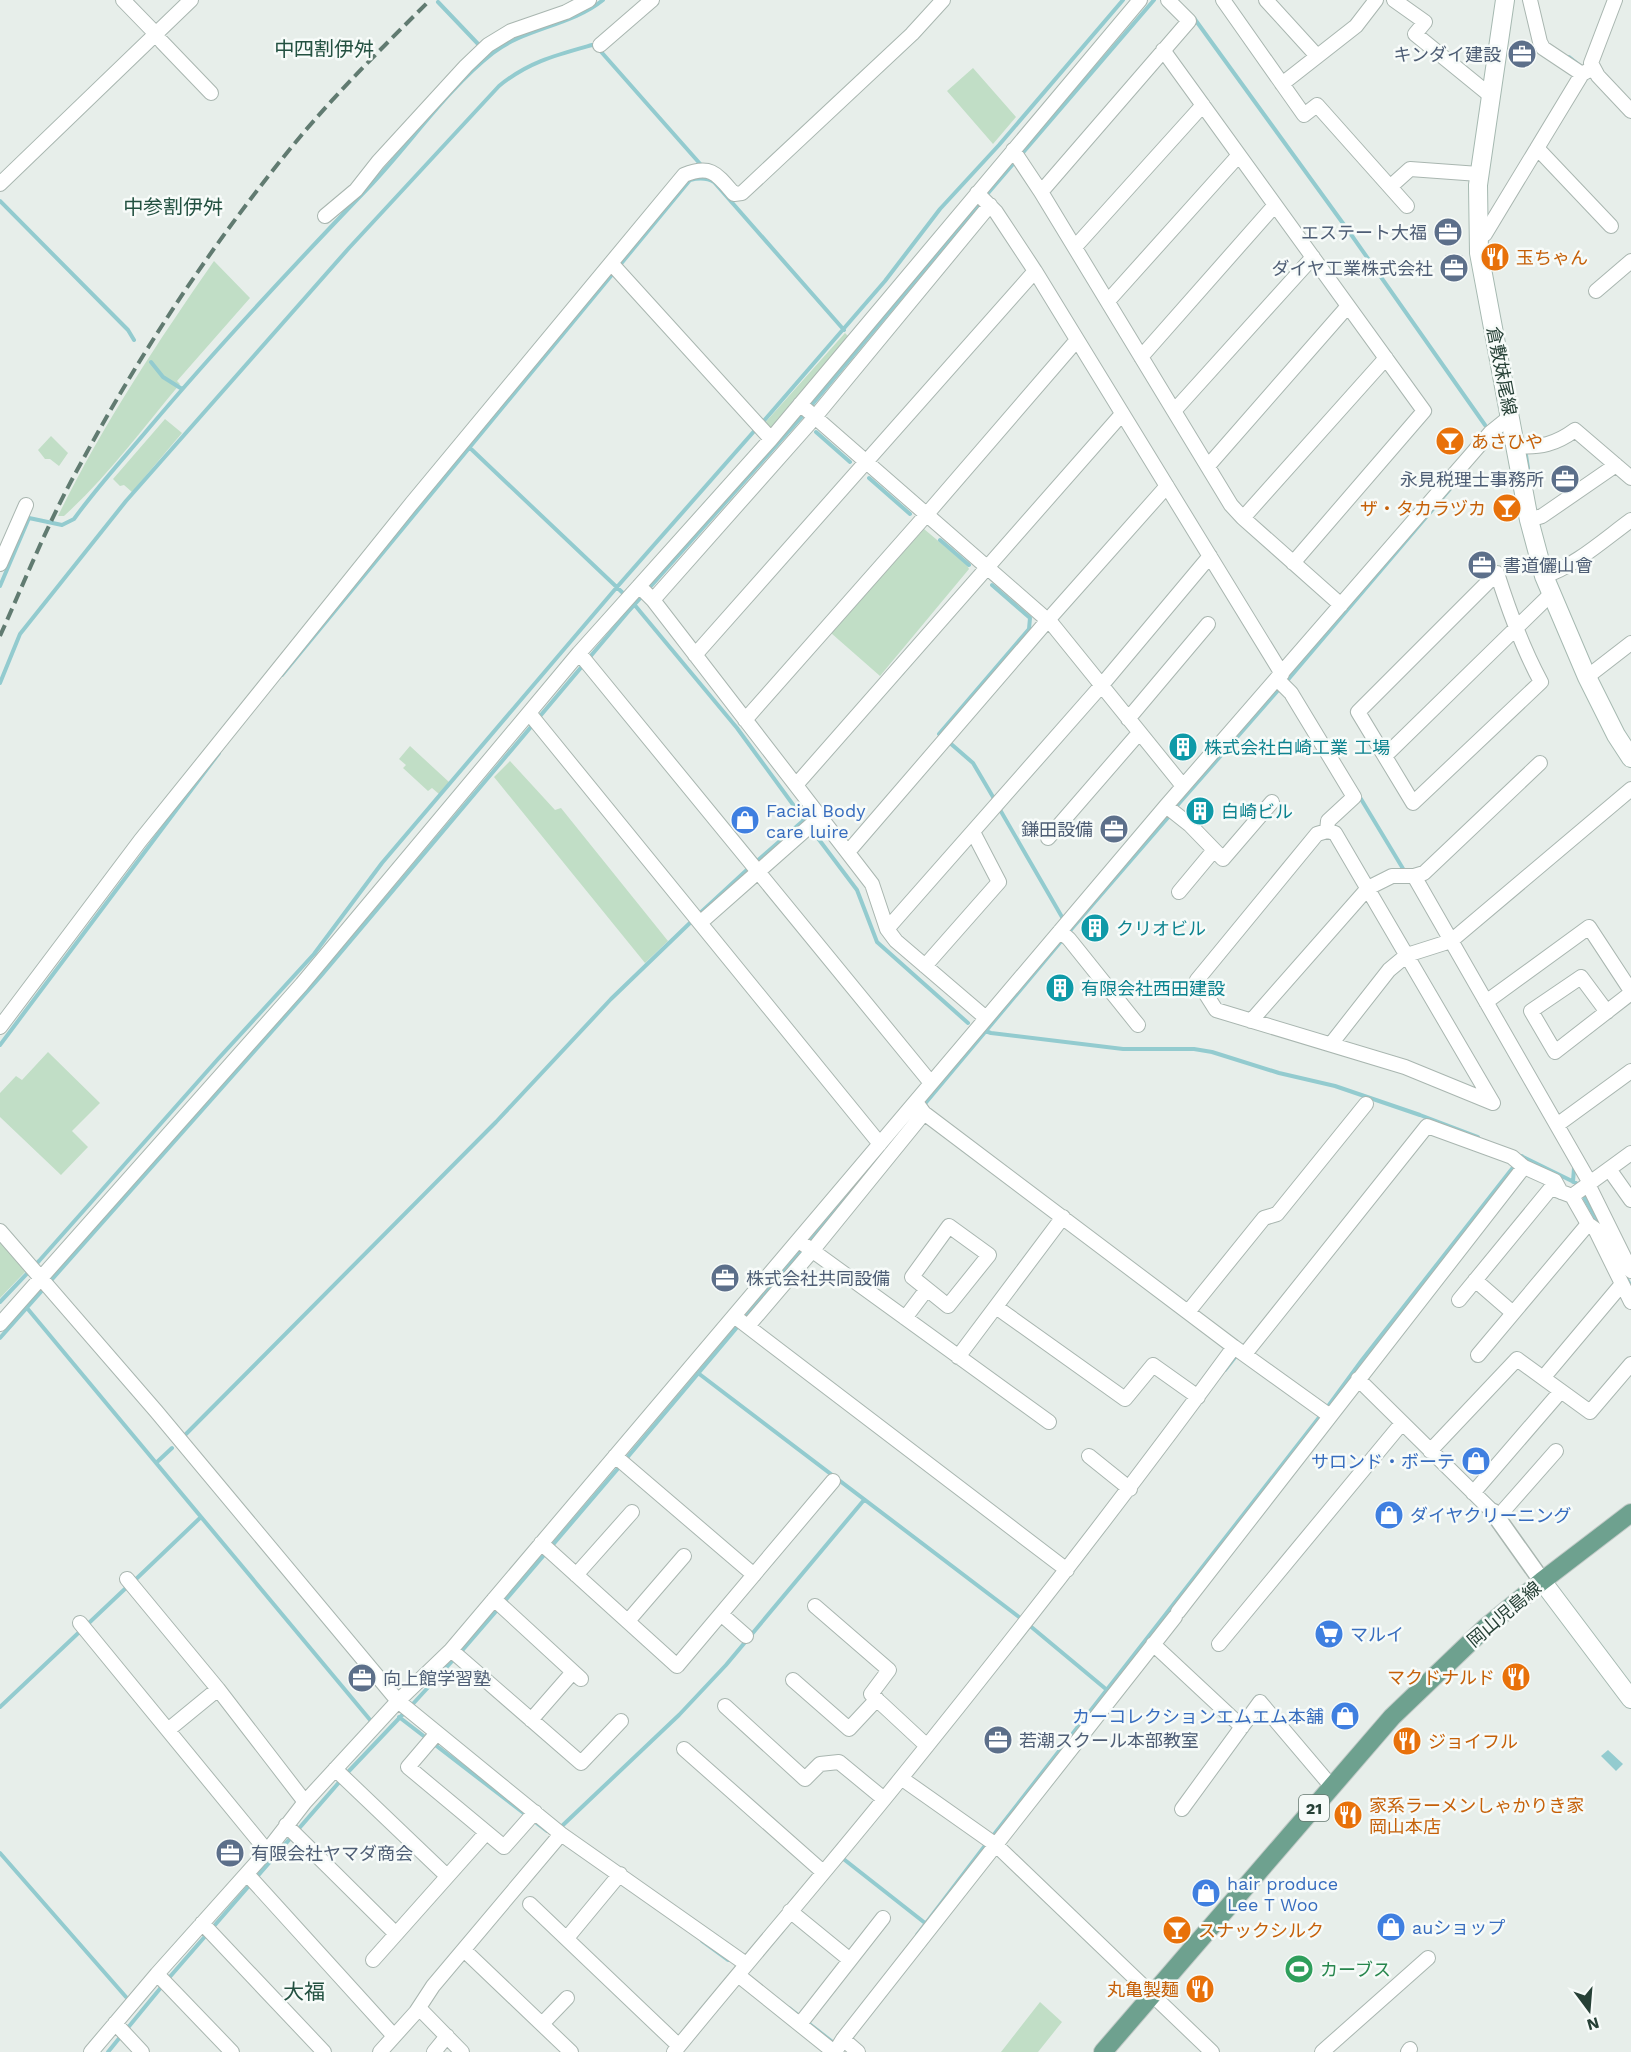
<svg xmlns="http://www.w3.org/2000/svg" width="1631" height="2052" font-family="'Work Sans','Noto Sans JP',sans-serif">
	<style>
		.green { fill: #c1dec6 }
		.water { fill: #93cbcf }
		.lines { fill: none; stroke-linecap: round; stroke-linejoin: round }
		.stream { stroke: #93cbcf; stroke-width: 4 }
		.minor-casing { stroke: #a9b6b0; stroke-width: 16 }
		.tertiary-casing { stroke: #a9b6b0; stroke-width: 19 }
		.secondary-casing { stroke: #a6b9b1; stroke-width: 20 }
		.primary-casing { stroke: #c2cac7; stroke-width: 20 }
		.minor { stroke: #fff; stroke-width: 14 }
		.tertiary { stroke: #fff; stroke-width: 16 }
		.secondary { stroke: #fff; stroke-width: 18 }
		.primary { stroke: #6ea18f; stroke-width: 18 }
		.rail { stroke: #617b71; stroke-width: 4; stroke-dasharray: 12 6; stroke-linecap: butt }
		.labels { text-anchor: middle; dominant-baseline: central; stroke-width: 5; stroke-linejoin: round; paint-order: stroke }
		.shield { fill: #f7fbf9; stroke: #657870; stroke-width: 1.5 }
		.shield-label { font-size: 16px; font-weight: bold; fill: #264036 }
		.service-label { font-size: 18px; fill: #4e5e75; stroke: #f7fbf9; text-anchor: end }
		.food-label { font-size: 18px; fill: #c56008; stroke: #f7fbf9; text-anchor: start }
		.street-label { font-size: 18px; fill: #264036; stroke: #f7fbf9 }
		.culture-label { font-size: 18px; fill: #0d838f; stroke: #f7fbf9; text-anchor: start }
		.shop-label { font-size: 18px; fill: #366cbe; stroke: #f7fbf9; text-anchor: start }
		.leisure-label { font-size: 18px; fill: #27864d; stroke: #f7fbf9; text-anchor: start }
		.neighbourhood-label { font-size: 20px; fill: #235141; stroke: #f7fbf9 }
		.quarter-label { font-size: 21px; fill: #235141; stroke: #f7fbf9 }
	</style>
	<rect width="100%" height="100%" fill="#e7eeea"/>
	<path class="green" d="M973,68L1016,117L993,144L947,91Z
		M214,261L250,298L177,381L180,384C143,428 107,477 64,516H58C102,426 157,343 214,261Z
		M845,333L849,337L770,431L763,425Z
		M165,419L182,433L132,492L124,485L120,486L113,479Z
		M51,436L68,453L59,466L50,459H45L38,450Z
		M924,529L967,565L969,569L880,676L831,633Z
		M410,746L449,782L439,794L432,788L428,791L403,768L406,765L399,759Z
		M510,761L555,810L561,808L668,941L645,963L494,777Z
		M48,1052L100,1103L72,1131L88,1147L61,1175L0,1117V1093L16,1076L22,1080Z
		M0,1242L26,1271L0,1298Z
		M1040,2002L1062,2022L1038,2052H1001Z"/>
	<path class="water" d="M1608,1750L1623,1764L1616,1771L1601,1756Z"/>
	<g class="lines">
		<path class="stream" d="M438,2L480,46
			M1194,18L1350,233L1485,425
			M1569,57L1584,69
			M0,201L128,330L134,340
			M151,362L163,377L182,389
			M810,407L977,206L1154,0
			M762,423L885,281L940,209L999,145L1123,0
			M816,432L850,462
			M469,447L624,594
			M1526,455L1528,468
			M869,478L910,514
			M940,540L969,565
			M0,586L29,518L62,525L74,519C97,487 124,458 149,428C220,344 294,265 370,186C410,144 447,89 493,53C525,28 571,26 603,0
			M633,603L737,728L805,821
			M282,675L690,180C698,178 706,177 714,182L844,330
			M1286,682L1450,489
			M0,683L20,634L126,501L349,248L499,86C528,62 556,55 592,45L596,46L702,166
			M939,734L1029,629L1030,618L992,585
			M950,743L973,763L996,802
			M1358,794L1405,872
			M999,808L1062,917
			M1175,808L1281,687
			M811,829L857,890L877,942L968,1023
			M756,862L804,820
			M698,915L750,867
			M1068,933L1171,814
			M985,1031L991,1033L1123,1049H1194L1212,1052L1279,1073L1335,1086L1420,1115L1478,1137
			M0,1045L219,753
			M923,1106L1063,939
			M1521,1156L1576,1183L1606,1236L1631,1287
			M1573,1182L1574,1168
			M0,1302L39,1261L218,1059L314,954L382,863L617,587L756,429
			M27,1308L371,1721
			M744,1319L855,1188
			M0,1338L320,977L627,613L805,413
			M1225,1370L1236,1356L1240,1358
			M698,1373L1019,1617
			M1326,1409L1362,1360L1522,1156
			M186,1434L496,1122L611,999L693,920
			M626,1459L739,1325
			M156,1463L172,1448
			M134,1581L201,1517
			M503,1603L621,1465
			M1029,1625L1107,1690
			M460,1653L498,1609
			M411,1706L455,1658
			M0,1707L128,1586
			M399,1717L547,1831
			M563,1825L679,1715L726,1665L864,1500
			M992,1837L1321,1415
			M0,1853L126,1997
			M841,1857L925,1923
			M917,1935L987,1843
			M702,1941L728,1960
			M168,1979L348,1772L406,1711
			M789,2008L835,2044
			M126,2030L163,1985
			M108,2052L121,2036"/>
		<g class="minor-casing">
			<path id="minor" d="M123,0L156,34
				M1223,0L1304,115L1317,105L1407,206
				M1266,0L1317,56
				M1394,0L1425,22L1415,34L1491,96
				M1530,0L1540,42L1543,48L1582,74
				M1615,0L1591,63L1598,76L1631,111
				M162,42L211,93
				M600,45L652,0
				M1163,50L1424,411L1293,563
				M1282,84L1356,26L1376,0
				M1537,148L1611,226
				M1013,150L1041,192L1231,505L1243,518L1341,605
				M0,184L191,0
				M1390,187L1410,169L1479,174
				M1041,192L1189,21L1168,0
				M977,193L996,212L1035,271L1282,674
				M325,216L356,190L378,162L466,66L488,45L511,31L566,12L589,0
				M1478,239L1485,234L1582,74L1593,68
				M1075,247L1203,105
				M611,263L771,439
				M1596,291L1631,261
				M1108,301L1239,155
				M1141,357L1275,205
				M800,404L1052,624L1183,786
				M1174,411L1313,257
				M1517,446C1540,448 1556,444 1575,430L1631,478
				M1208,466L1348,306
				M1243,518L1386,358
				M1529,520L1542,516L1616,465
				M0,564L26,505
				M1497,573C1509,611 1522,647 1541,682L1413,803L1358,712Z
				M1544,576C1574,567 1606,538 1631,520
				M639,586L653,600L872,884L887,929L896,941L986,1018
				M653,600L815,417L990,205
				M579,653L931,1083
				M695,655L1035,271
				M1587,677L1631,643
				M1277,679L1291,693L1354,797L1328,821L1327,831
				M529,713L880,1144
				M1128,719L1208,624
				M745,720L927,514L1077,340
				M1385,756L1551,594
				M796,785L1122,414
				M1166,806L1190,825L1223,859L1272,802
				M1327,831L1335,833L1493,1103L1405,1067L1216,1010L1197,980L1317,834Z
				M1048,838L1139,733
				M848,852L1048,620L1167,486
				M1414,876L1590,1183
				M1179,892L1214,850
				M700,923L820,817
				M887,929L1101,686L1210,556
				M1060,931L1069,939L1138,1025
				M925,966L999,882L973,832
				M1486,1002L1589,927L1631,991
				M1607,1012L1581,977L1531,1011L1555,1052L1631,993
				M1251,1021L1368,888L1392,876H1414L1424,873L1540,763
				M0,1027L140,841L412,503L684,175C711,164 717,174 734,194L742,193L912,34L943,0
				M1331,1044L1389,970L1407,955L1451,941L1631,789
				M916,1102L924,1113L1234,1347L1330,1416
				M1557,1125L1631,1071
				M1609,1169L1631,1200
				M1588,1184L1631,1271
				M1572,1196L1631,1153
				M1588,1224L1595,1229L1631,1302
				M949,1226L989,1255L948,1306L912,1277Z
				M0,1231L156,1411L398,1701L561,1834L746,1964
				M799,1241L1049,1422
				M1475,1280L1513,1313
				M1459,1300L1551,1188L1572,1196L1588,1224L1478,1355
				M996,1307L1125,1399L1153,1365L1198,1397
				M1188,1312L1264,1218L1277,1214L1366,1104
				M734,1316L1067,1570
				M905,1318L927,1289
				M0,1324L302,984L579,653L771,439L1140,0
				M748,1326L812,1251L924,1113
				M1245,1354L1427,1126L1512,1157L1524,1167L1555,1181L1561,1192
				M958,1357L1063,1217
				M1543,1378L1622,1284
				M1358,1379L1493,1512
				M1430,1451L1517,1359L1590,1412L1631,1364
				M615,1456L754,1575
				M1089,1456L1130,1489
				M1473,1493L1561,1391
				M1497,1518L1556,1451
				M541,1543L677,1666L833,1481
				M576,1575L632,1512
				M127,1579L218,1689L305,1802
				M494,1599L581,1679
				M815,1606L889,1670L871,1694L927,1746
				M1178,1612L1524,1167
				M721,1614L746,1636
				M628,1621L684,1556
				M80,1623L267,1851
				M1153,1644L1242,1727
				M1219,1644L1402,1423
				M451,1650L581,1763L621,1721
				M793,1680L849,1729L877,1699
				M725,1706L805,1779L820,1764L839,1762L884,1799
				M531,1720L573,1672
				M168,1730L218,1689
				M437,1733L408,1767L504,1847L535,1812
				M684,1749L823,1872
				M335,1769L447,1876
				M901,1778L996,1845L1212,2052
				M1182,1809L1260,1702L1332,1787
				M286,1825L396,1934
				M247,1874L394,2036
				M530,1904L679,2046
				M790,1911L850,1960
				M202,1923L324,2052
				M567,1938L620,1874
				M464,1950L571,2052
				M373,1960L486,1833
				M157,1974L232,2052
				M738,1975L834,2052
				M419,2008L462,2052
				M115,2023L142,2052
				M542,2024L567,1998
				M800,2024L883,1918
				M843,2039L858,2052
				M91,2052L157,1974L267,1851L305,1802L398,1701L451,1650L1166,806L1490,433L1511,416
				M380,2052L416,2012L433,1986L561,1834
				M434,2052L447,2036
				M674,2052C749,1960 828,1869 902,1777C1016,1636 1127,1493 1234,1347
				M835,2052L843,2039L1175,1617
				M1322,2052L1428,1958
				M1408,2052L1410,2049"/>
		</g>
		<g class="tertiary-casing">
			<path id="tertiary" d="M1493,1512L1542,1581"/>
		</g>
		<g class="secondary-casing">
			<path id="secondary" d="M1505,0L1478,185L1479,253L1529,520L1544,576L1587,677L1616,735L1631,758
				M1542,1581L1631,1699"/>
		</g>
		<g class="primary-casing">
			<path id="primary" d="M1103,2052L1392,1717L1485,1628L1542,1581L1631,1513"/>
		</g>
		<use href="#minor" class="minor"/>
		<use href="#tertiary" class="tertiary"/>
		<use href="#secondary" class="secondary"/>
		<use href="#primary" class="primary"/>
		<path class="rail" d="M0,636C26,578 50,518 81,463C141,352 210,247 290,149C333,96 382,48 430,0"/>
	</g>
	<defs>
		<g id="office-disc" transform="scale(1.5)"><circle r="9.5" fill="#5c6f8a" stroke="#f7fbf9"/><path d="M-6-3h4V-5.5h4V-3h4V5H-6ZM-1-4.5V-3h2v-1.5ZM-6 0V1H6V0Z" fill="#fff"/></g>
		<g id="restaurant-disc" transform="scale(1.5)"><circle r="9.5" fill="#e8710a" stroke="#f7fbf9"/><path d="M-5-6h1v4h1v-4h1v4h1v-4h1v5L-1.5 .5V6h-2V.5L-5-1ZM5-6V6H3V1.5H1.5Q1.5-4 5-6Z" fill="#fff"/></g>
		<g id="bar-disc" transform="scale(1.5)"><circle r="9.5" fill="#e8710a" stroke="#f7fbf9"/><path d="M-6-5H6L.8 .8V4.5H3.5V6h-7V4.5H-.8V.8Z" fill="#fff"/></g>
		<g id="building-disc" transform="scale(1.5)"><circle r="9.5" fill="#0f9aa8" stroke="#f7fbf9"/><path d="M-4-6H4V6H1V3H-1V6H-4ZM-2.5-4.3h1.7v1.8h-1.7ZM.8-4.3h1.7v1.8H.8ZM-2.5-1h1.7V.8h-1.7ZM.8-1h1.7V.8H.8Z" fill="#fff"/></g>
		<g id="shop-disc" transform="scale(1.5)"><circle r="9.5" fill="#3f7fe0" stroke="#f7fbf9"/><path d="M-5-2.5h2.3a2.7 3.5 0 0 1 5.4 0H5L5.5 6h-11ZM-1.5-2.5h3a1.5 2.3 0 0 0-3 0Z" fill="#fff"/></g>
		<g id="supermarket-disc" transform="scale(1.5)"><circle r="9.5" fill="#3f7fe0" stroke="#f7fbf9"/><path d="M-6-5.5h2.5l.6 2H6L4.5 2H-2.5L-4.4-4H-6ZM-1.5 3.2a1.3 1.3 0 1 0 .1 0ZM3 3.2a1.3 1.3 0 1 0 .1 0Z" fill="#fff"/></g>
		<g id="stadium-disc" transform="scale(1.5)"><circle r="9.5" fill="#2e9e5b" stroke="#f7fbf9"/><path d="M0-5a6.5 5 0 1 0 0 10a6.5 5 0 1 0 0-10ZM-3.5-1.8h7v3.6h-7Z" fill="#fff"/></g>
	</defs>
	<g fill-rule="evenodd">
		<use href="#office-disc" x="1522" y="54"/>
		<use href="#office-disc" x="1448" y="232"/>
		<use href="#restaurant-disc" x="1495" y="257"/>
		<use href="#office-disc" x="1454" y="268"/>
		<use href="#bar-disc" x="1450" y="441"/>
		<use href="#office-disc" x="1565" y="479"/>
		<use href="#bar-disc" x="1507" y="508"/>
		<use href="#office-disc" x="1482" y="565"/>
		<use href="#building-disc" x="1183" y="747"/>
		<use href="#building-disc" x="1200" y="811"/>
		<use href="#shop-disc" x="745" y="820"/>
		<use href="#office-disc" x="1114" y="829"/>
		<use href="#building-disc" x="1095" y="928"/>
		<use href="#building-disc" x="1060" y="988"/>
		<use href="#office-disc" x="725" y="1278"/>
		<use href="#shop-disc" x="1476" y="1461"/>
		<use href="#shop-disc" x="1389" y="1515"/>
		<use href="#supermarket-disc" x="1329" y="1634"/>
		<use href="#restaurant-disc" x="1516" y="1677"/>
		<use href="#office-disc" x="362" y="1678"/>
		<use href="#shop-disc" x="1345" y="1716"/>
		<use href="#office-disc" x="998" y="1740"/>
		<use href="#restaurant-disc" x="1407" y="1741"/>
		<use href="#restaurant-disc" x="1348" y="1815"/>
		<use href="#office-disc" x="230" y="1853"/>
		<use href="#shop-disc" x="1206" y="1893"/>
		<use href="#shop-disc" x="1391" y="1927"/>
		<use href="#bar-disc" x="1177" y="1930"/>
		<use href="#stadium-disc" x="1299" y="1969"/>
		<use href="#restaurant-disc" x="1200" y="1989"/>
	</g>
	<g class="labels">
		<rect class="shield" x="1299" y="1795" width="30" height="26" rx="4.5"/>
		<g class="shield-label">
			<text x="1314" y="1808">21</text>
		</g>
		<g class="service-label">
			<text x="1501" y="54">キンダイ建設</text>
			<text x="1427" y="232">エステート大福</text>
			<text x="1433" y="268">ダイヤ工業株式会社</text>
			<text x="1544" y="479">永見税理士事務所</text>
			<text x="1503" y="565" text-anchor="start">書道儷山會</text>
			<text x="1093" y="829">鎌田設備</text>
			<text x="746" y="1278" text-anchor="start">株式会社共同設備</text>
			<text x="383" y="1678" text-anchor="start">向上館学習塾</text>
			<text x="1019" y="1740" text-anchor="start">若潮スクール本部教室</text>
			<text x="251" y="1853" text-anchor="start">有限会社ヤマダ商会</text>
		</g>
		<g class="food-label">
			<text x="1516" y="257">玉ちゃん</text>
			<text x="1471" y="441">あさひや</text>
			<text x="1486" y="508" text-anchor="end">ザ・タカラヅカ</text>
			<text x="1495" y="1677" text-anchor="end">マクドナルド</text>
			<text x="1428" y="1741">ジョイフル</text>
			<text x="1369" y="1805">家系ラーメンしゃかりき家<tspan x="1369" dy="21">岡山本店</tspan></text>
			<text x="1198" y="1930">スナックシルク</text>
			<text x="1179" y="1989" text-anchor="end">丸亀製麺</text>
		</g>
		<g class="street-label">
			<text transform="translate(1502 371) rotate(79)">倉敷妹尾線</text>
			<text transform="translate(1504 1614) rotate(-40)">岡山児島線</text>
		</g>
		<g class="culture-label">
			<text x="1204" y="747">株式会社白崎工業 工場</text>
			<text x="1221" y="811">白崎ビル</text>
			<text x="1116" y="928">クリオビル</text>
			<text x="1081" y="988">有限会社西田建設</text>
		</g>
		<g class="shop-label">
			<text x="766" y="810">Facial Body<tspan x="766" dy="21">care luire</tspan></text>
			<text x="1455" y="1461" text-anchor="end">サロンド・ボーテ</text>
			<text x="1410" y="1515">ダイヤクリーニング</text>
			<text x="1350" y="1634">マルイ</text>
			<text x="1324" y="1716" text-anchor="end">カーコレクションエムエム本舗</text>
			<text x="1227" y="1883">hair produce<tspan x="1227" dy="21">Lee T Woo</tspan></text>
			<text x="1412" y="1927">auショップ</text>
		</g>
		<g class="leisure-label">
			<text x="1320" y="1969">カーブス</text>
		</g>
		<g class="neighbourhood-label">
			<text x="324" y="49">中四割伊舛</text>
			<text x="173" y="207">中参割伊舛</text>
		</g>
		<g class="quarter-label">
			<text x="304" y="1991">大福</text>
		</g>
	</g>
	<g transform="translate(1589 2010) rotate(164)" stroke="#f7fbf9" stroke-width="4.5" paint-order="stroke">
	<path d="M0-4.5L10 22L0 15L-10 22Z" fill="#264036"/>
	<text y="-9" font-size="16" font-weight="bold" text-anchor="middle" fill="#264036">N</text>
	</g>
</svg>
